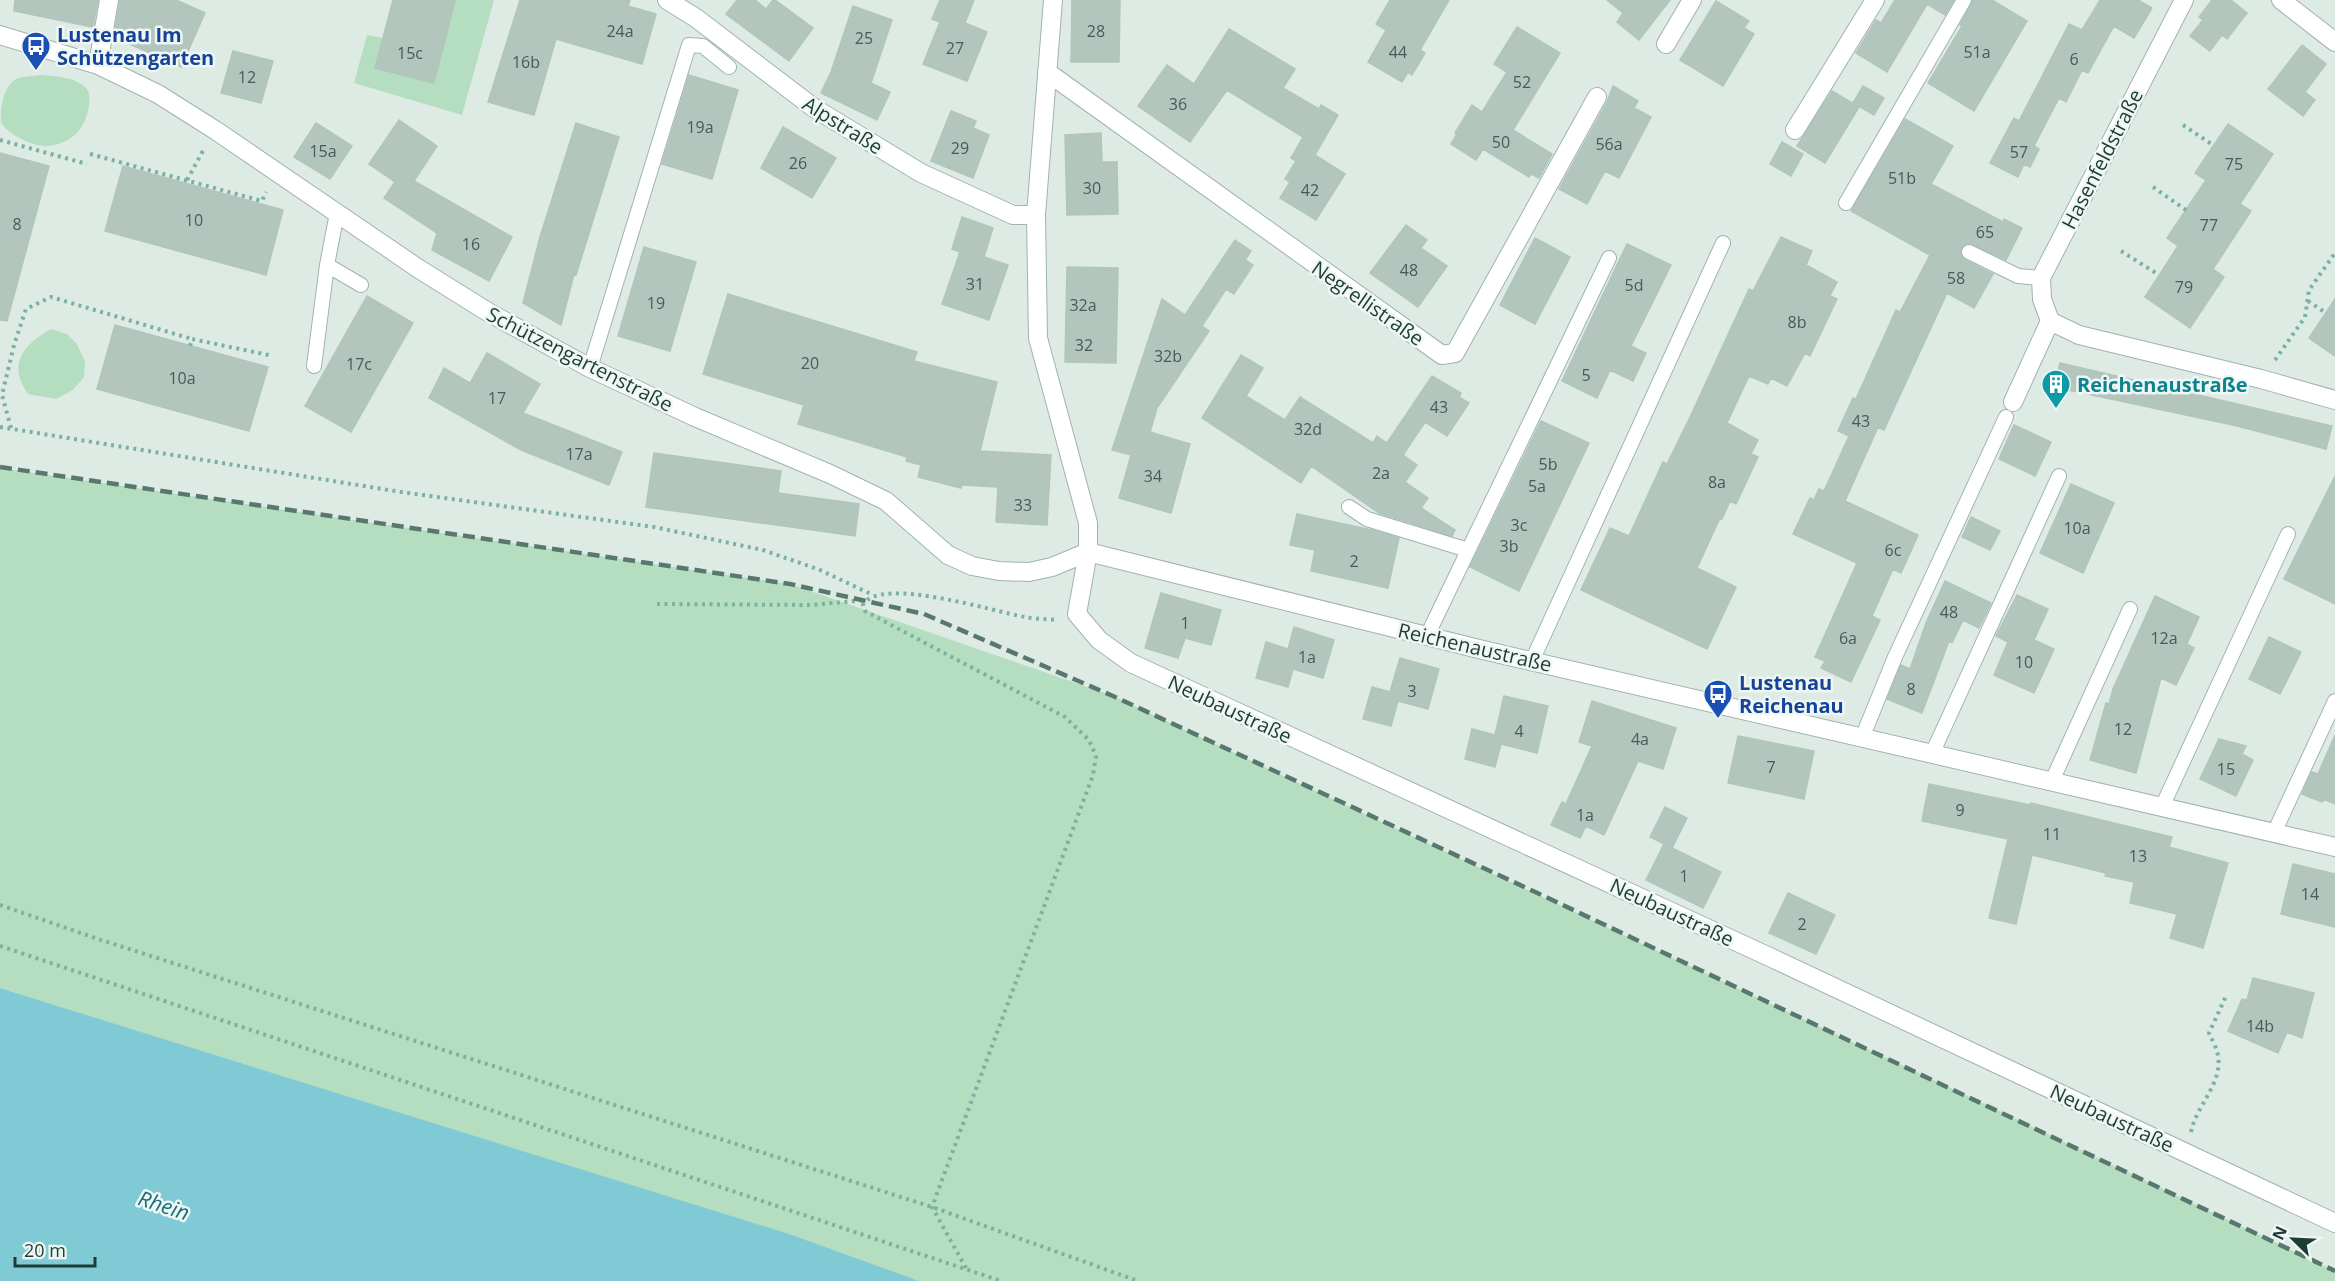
<svg xmlns="http://www.w3.org/2000/svg" width="2335" height="1281" font-family="'Open Sans',sans-serif">
	<style>
		.green { fill: #b4debf }
		.water { fill: #80cad6 }
		.building { fill: #b3c6be; stroke: #b0c5bc; stroke-width: 1.5 }
		.lines { fill: none; stroke-linecap: round; stroke-linejoin: round }
		.service-casing { stroke: #a1b3ac; stroke-width: 16 }
		.minor-casing { stroke: #a1b3ac; stroke-width: 20 }
		.path { stroke: #7bb19f; stroke-width: 4; stroke-dasharray: 3 4.5; stroke-linecap: butt }
		.service { stroke: #fff; stroke-width: 14 }
		.minor { stroke: #fff; stroke-width: 18 }
		.rail { stroke: #58786f; stroke-width: 4.5; stroke-dasharray: 12 6; stroke-linecap: butt }
		.labels { text-anchor: middle; dominant-baseline: central; stroke-width: 5; stroke-linejoin: round; paint-order: stroke }
		.number-label { font-size: 16px; fill: #435e56 }
		.transit-label { font-size: 20px; font-weight: bold; fill: #164399; stroke: #eef7f3; text-anchor: start }
		.street-label { font-size: 20px; fill: #1e3c33; stroke: #eef7f3 }
		.culture-label { font-size: 20px; font-weight: bold; fill: #0d838f; stroke: #eef7f3; text-anchor: start }
		.water-label { font-size: 21px; font-style: italic; fill: #146c7c; stroke: #eef7f3 }
	</style>
	<rect width="100%" height="100%" fill="#deebe5"/>
	<path class="green" d="M455,0H494L462,115L354,83L367,35L383,38L434,83Z
		M41,75C55,76 74,77 85,87C90,92 90,98 89,104C87,127 72,144 48,146C36,148 6,134 1,122C0,107 4,84 18,78C25,76 34,76 41,75Z
		M51,329L67,334L76,343L85,361L84,377L73,390L56,399L28,394C7,364 23,345 51,329Z
		M0,468L790,584L1113,696L1972,1098L2335,1271V1281H905L582,1170L0,988Z"/>
	<path class="water" d="M0,988L789,1234L919,1281H0Z"/>
	<path class="building" d="M15,0H98L93,27L14,11Z
		M120,0H176L205,13L181,67L114,37Z
		M393,0H455L434,83L375,68Z
		M520,0H630L628,6L656,14L642,64L556,39L534,115L488,102Z
		M737,0H755L766,9L773,0H775L813,28L789,61L726,14Z
		M940,0H974L965,23L987,32L967,81L923,64L940,22L932,19Z
		M1072,0H1120L1119,62H1071Z
		M1390,0H1449L1420,50L1425,53L1412,75L1408,72L1402,82L1368,62L1386,30L1376,24Z
		M1607,0H1670L1639,40L1617,22L1623,13Z
		M1895,0H1954L1945,15L1927,4L1887,72L1856,53L1876,20L1881,23Z
		M1973,0H1992L2027,21L1974,111L1928,83L1962,26L1960,25Z
		M2100,0H2138L2152,8L2134,38L2114,26L2088,73L2082,70L2066,102L2059,98L2034,146L2039,149L2030,167L2024,164L2018,177L1990,163L2014,118L2019,121L2069,24L2082,30Z
		M2212,0H2231L2247,13L2227,39L2222,35L2210,51L2190,36L2203,20L2199,17Z
		M1716,1L1749,21L1744,28L1754,34L1723,86L1680,60Z
		M853,6L892,20L871,83L890,92L877,120L821,93L831,72Z
		M1517,27L1560,53L1513,130L1552,154L1539,178L1531,174L1529,177L1483,149L1476,160L1451,144L1457,134L1455,133L1472,105L1482,112L1507,72L1494,64Z
		M1229,29L1295,69L1283,88L1319,109L1321,105L1338,115L1315,155L1345,174L1316,220L1280,198L1290,182L1285,179L1296,161L1291,158L1303,137L1227,90L1190,142L1138,106L1167,65L1194,84Z
		M2302,45L2326,64L2305,92L2315,100L2303,116L2268,89Z
		M233,51L273,61L261,103L221,93Z
		M689,75L738,90L712,179L662,164Z
		M1613,86L1638,101L1634,108L1651,117L1619,178L1605,171L1587,204L1559,189L1607,102Z
		M1863,86L1884,98L1874,115L1853,103Z
		M1832,91L1859,107L1825,163L1797,146Z
		M951,111L976,121L973,128L989,135L973,178L931,161Z
		M1905,119L1953,146L1931,184L2003,222L2004,219L2022,228L2006,260L1972,244L1968,243L1961,248L1960,253L1965,260L1993,274L1974,308L1947,293L1884,430L1878,427L1845,501L1918,535L1901,573L1893,569L1872,616L1880,620L1851,682L1821,668L1825,661L1815,657L1857,563L1793,534L1810,498L1814,500L1819,489L1824,491L1849,436L1838,431L1853,398L1856,399L1896,310L1900,312L1930,255L1851,211Z
		M399,120L437,146L414,181L512,237L489,281L432,250L437,233L384,198L395,182L369,164Z
		M316,123L352,146L330,179L294,157Z
		M576,123L619,137L576,275L574,274L561,325L523,303L540,237Z
		M2228,124L2273,154L2240,204L2251,211L2213,269L2224,277L2190,328L2145,297L2178,246L2167,238L2206,180L2195,173Z
		M783,127L836,158L812,198L761,168Z
		M1101,133L1102,162H1117L1118,214L1067,215L1065,135Z
		M1782,142L1803,154L1791,176L1770,164Z
		M0,153L49,166L7,321L0,320Z
		M123,166L283,210L266,275L105,231Z
		M962,217L993,228L984,257L1008,265L989,320L942,304L960,252L952,249Z
		M1406,225L1427,240L1421,248L1447,266L1418,307L1370,273Z
		M1781,237L1812,251L1806,265L1837,282L1830,296L1837,299L1810,356L1805,353L1787,386L1771,378L1768,384L1749,376L1727,423L1758,440L1751,454L1758,457L1736,504L1730,501L1722,519L1720,518L1697,568L1736,587L1707,649L1581,590L1610,528L1629,536L1663,462L1667,464L1691,415L1749,289L1753,291Z
		M1535,238L1570,257L1535,324L1500,305Z
		M1235,240L1251,251L1245,260L1253,265L1234,294L1226,289L1202,326L1209,331L1157,408L1150,432L1190,444L1171,513L1119,498L1131,455L1112,450L1162,299L1185,315Z
		M1627,244L1671,265L1631,346L1646,353L1633,381L1610,370L1597,398L1562,381Z
		M644,247L696,262L670,351L618,336Z
		M1067,267L1118,268L1116,363L1065,362Z
		M728,294L917,352L914,361L997,382L980,451L1051,455L1047,525L996,522L998,487L962,485L961,488L918,477L921,465L906,461L907,457L798,424L804,405L703,374Z
		M367,296L413,323L351,432L305,406Z
		M2335,299V356L2309,338Z
		M115,325L268,367L249,431L97,389Z
		M487,353L540,384L523,413L622,452L609,485L521,450L429,398L444,368L470,383Z
		M1241,355L1263,368L1246,396L1285,420L1300,397L1373,443L1377,436L1387,443L1432,376L1461,393L1459,397L1469,403L1447,436L1425,422L1403,455L1417,465L1405,482L1428,498L1421,508L1455,530L1452,536L1379,513L1311,466L1301,483L1202,418Z
		M2060,363L2332,426L2326,449L2233,425L2054,387Z
		M1541,421L1589,443L1519,591L1470,567Z
		M2014,425L2051,442L2035,476L1999,459Z
		M654,453L781,471L778,493L859,504L855,536L646,507Z
		M2335,476V604L2284,579Z
		M2071,484L2114,503L2083,573L2040,553Z
		M1297,514L1372,530L1399,538L1388,588L1311,571L1315,550L1290,545Z
		M1971,517L2000,531L1990,550L1962,537Z
		M1945,581L1991,603L1979,628L1963,620L1952,643L1949,641L1922,713L1887,699L1901,665L1910,669L1926,623Z
		M1161,593L1221,610L1211,645L1185,638L1178,658L1145,648Z
		M2017,595L2048,609L2034,640L2054,649L2034,693L1994,675L2008,642L1996,636Z
		M2155,596L2199,617L2187,644L2194,648L2176,685L2161,678L2136,773L2090,760L2106,703L2109,704L2113,689Z
		M1294,627L1334,640L1323,678L1293,669L1288,687L1256,678L1266,642L1288,649Z
		M2269,637L2301,652L2280,694L2249,679Z
		M1400,658L1439,669L1428,709L1398,701L1391,726L1363,719L1372,687L1390,692Z
		M1504,696L1548,706L1537,753L1501,744L1495,767L1465,759L1472,729L1495,735Z
		M1592,701L1676,728L1663,769L1638,761L1604,835L1586,826L1580,838L1551,825L1562,802L1566,804L1592,746L1579,742Z
		M2335,735V804L2323,799L2322,802L2302,794L2312,772L2318,774Z
		M1738,736L1814,751L1804,799L1728,783Z
		M2219,739L2246,746L2242,754L2253,760L2236,796L2200,779Z
		M1929,784L2030,805L2031,803L2172,837L2169,847L2228,863L2203,948L2170,938L2177,914L2130,903L2134,882L2105,876L2106,873L2032,855L2016,924L1989,918L2008,839L1922,821Z
		M1665,807L1687,818L1672,848L1650,837Z
		M1664,844L1721,872L1703,908L1646,880Z
		M2293,864L2335,874V927L2281,914Z
		M1788,893L1835,915L1816,954L1769,933Z
		M2253,978L2314,993L2302,1038L2287,1032L2278,1053L2228,1031L2242,999L2247,1000Z"/>
	<g class="lines">
		<g class="service-casing">
			<path id="service" d="M1846,203L1964,0
				M337,213L327,265L361,285
				M1969,252L2018,276L2041,278
				M314,366L327,265
				M590,368L689,45L703,46L729,67
				M1349,507L1367,519L1468,550
				M1427,636L1609,258
				M1532,661L1723,243
				M1862,738L1895,657L2006,417
				M1932,754L2059,476
				M2052,781L2130,609
				M2162,807L2288,534
				M2274,833L2335,701"/>
		</g>
		<g class="minor-casing">
			<path id="minor" d="M667,0L696,18L814,108L921,173L1013,215H1036
				M1053,0L1036,215L1038,338L1088,523V552L1077,614L1099,640L1131,663L1774,959L2335,1223
				M2184,0L2041,278L2042,299L2050,321L2079,335L2261,379L2335,400
				M2281,0L2335,42
				M0,35L98,65L158,94L215,130L419,269L488,312L590,368L695,417L830,474L886,501L948,555L972,566L999,571L1029,572L1052,567L1088,552
				M1666,44L1692,0
				M98,65L109,0
				M1047,72L1442,355L1455,353L1597,97
				M1795,130L1875,0
				M2013,402L2050,321
				M1088,552L1483,650L2335,847"/>
		</g>
		<path class="path" d="M2183,125L2213,145
			M0,140L87,164
			M90,154L262,201L266,192
			M187,180L204,149
			M2153,187L2186,210
			M2121,251L2159,275
			M2308,301L2326,313
			M190,346L192,339L273,356
			M2275,360L2305,317L2309,290L2335,253
			M0,427L401,492L654,527L763,550L820,570L873,595
			M11,428L2,395L14,345L26,309L51,297L192,339
			M657,604L812,605L865,600
			M0,905L98,939L932,1207L1138,1281
			M0,946L1001,1281
			M2191,1132C2196,1106 2223,1083 2218,1056C2217,1048 2212,1040 2209,1033L2226,996
			M966,1268L932,1207L1093,775L1096,756L1089,740L1065,717L865,611L863,605C879,575 995,612 1025,617C1035,619 1046,619 1057,620"/>
		<use href="#service" class="service"/>
		<use href="#minor" class="minor"/>
		<path class="rail" d="M0,467L790,584L924,614L1113,696L1546,897L2335,1271"/>
	</g>
	<defs>
		<g id="bus-pin" transform="scale(1.5)"><path d="M0 17L-7.5 6A9.5 9.5 0 1 1 7.5 6Z" fill="#1a4fb4" stroke="#eef7f3"/><path d="M-5-6H5V4H4V6H2V4H-2V6H-4V4H-5ZM-3.5-4V0h7V-4ZM-3.5 1.2v1.5H-2V1.2ZM2 1.2v1.5H3.5V1.2Z" fill="#fff"/></g>
		<g id="building-pin" transform="scale(1.5)"><path d="M0 17L-7.5 6A9.5 9.5 0 1 1 7.5 6Z" fill="#0f9aa8" stroke="#eef7f3"/><path d="M-4-6H4V6H1V3H-1V6H-4ZM-2.5-4.3h1.7v1.8h-1.7ZM.8-4.3h1.7v1.8H.8ZM-2.5-1h1.7V.8h-1.7ZM.8-1h1.7V.8H.8Z" fill="#fff"/></g>
	</defs>
	<g fill-rule="evenodd">
		<use href="#bus-pin" x="36" y="46"/>
		<use href="#building-pin" x="2056" y="384"/>
		<use href="#bus-pin" x="1718" y="694"/>
	</g>
	<g class="labels">
		<g class="number-label">
			<text x="620" y="31">24a</text>
			<text x="1096" y="31">28</text>
			<text x="864" y="38">25</text>
			<text x="955" y="48">27</text>
			<text x="1398" y="52">44</text>
			<text x="1977" y="52">51a</text>
			<text x="410" y="53">15c</text>
			<text x="2074" y="59">6</text>
			<text x="526" y="62">16b</text>
			<text x="247" y="77">12</text>
			<text x="1522" y="82">52</text>
			<text x="1178" y="104">36</text>
			<text x="700" y="127">19a</text>
			<text x="1501" y="142">50</text>
			<text x="1609" y="144">56a</text>
			<text x="960" y="148">29</text>
			<text x="323" y="151">15a</text>
			<text x="2019" y="152">57</text>
			<text x="798" y="163">26</text>
			<text x="2234" y="164">75</text>
			<text x="1902" y="178">51b</text>
			<text x="1092" y="188">30</text>
			<text x="1310" y="190">42</text>
			<text x="194" y="220">10</text>
			<text x="17" y="224">8</text>
			<text x="2209" y="225">77</text>
			<text x="1985" y="232">65</text>
			<text x="471" y="244">16</text>
			<text x="1409" y="270">48</text>
			<text x="1956" y="278">58</text>
			<text x="975" y="284">31</text>
			<text x="1634" y="285">5d</text>
			<text x="2184" y="287">79</text>
			<text x="656" y="303">19</text>
			<text x="1083" y="305">32a</text>
			<text x="1797" y="322">8b</text>
			<text x="1084" y="345">32</text>
			<text x="1168" y="356">32b</text>
			<text x="810" y="363">20</text>
			<text x="359" y="364">17c</text>
			<text x="1586" y="375">5</text>
			<text x="182" y="378">10a</text>
			<text x="497" y="398">17</text>
			<text x="1439" y="407">43</text>
			<text x="1861" y="421">43</text>
			<text x="1308" y="429">32d</text>
			<text x="579" y="454">17a</text>
			<text x="1548" y="464">5b</text>
			<text x="1381" y="473">2a</text>
			<text x="1153" y="476">34</text>
			<text x="1717" y="482">8a</text>
			<text x="1537" y="486">5a</text>
			<text x="1023" y="505">33</text>
			<text x="1519" y="525">3c</text>
			<text x="2077" y="528">10a</text>
			<text x="1509" y="546">3b</text>
			<text x="1893" y="550">6c</text>
			<text x="1354" y="561">2</text>
			<text x="1949" y="612">48</text>
			<text x="1185" y="623">1</text>
			<text x="1848" y="638">6a</text>
			<text x="2164" y="638">12a</text>
			<text x="1307" y="657">1a</text>
			<text x="2024" y="662">10</text>
			<text x="1911" y="689">8</text>
			<text x="1412" y="691">3</text>
			<text x="2123" y="729">12</text>
			<text x="1519" y="731">4</text>
			<text x="1640" y="739">4a</text>
			<text x="1771" y="767">7</text>
			<text x="2226" y="769">15</text>
			<text x="1960" y="810">9</text>
			<text x="1585" y="815">1a</text>
			<text x="2052" y="834">11</text>
			<text x="2138" y="856">13</text>
			<text x="1684" y="876">1</text>
			<text x="2310" y="894">14</text>
			<text x="1802" y="924">2</text>
			<text x="2260" y="1026">14b</text>
		</g>
		<g class="transit-label">
			<text x="57" y="34">Lustenau Im<tspan x="57" dy="23">Schützengarten</tspan></text>
			<text x="1739" y="682">Lustenau<tspan x="1739" dy="23">Reichenau</tspan></text>
		</g>
		<g class="street-label">
			<text transform="translate(843 125) rotate(32)">Alpstraße</text>
			<text transform="translate(2102 159) rotate(-63)">Hasenfeldstraße</text>
			<text transform="translate(1368 303) rotate(35)">Negrellistraße</text>
			<text transform="translate(580 359) rotate(27)">Schützengartenstraße</text>
			<text transform="translate(1475 647) rotate(13)">Reichenaustraße</text>
			<text transform="translate(1230 709) rotate(25)">Neubaustraße</text>
			<text transform="translate(1672 912) rotate(25)">Neubaustraße</text>
			<text transform="translate(2112 1118) rotate(25)">Neubaustraße</text>
		</g>
		<g class="culture-label">
			<text x="2077" y="384">Reichenaustraße</text>
		</g>
		<g class="water-label">
			<text transform="translate(164 1205) rotate(18)">Rhein</text>
		</g>
	</g>
	<g transform="translate(2293 1239) rotate(294)" stroke="#eef7f3" stroke-width="4.5" paint-order="stroke">
	<path d="M0-4.5L10 22L0 15L-10 22Z" fill="#1e3c33"/>
	<text y="-9" font-size="16" font-weight="bold" text-anchor="middle" fill="#1e3c33">N</text>
	</g>
	<path d="M15 1257v9h80v-9" fill="none" stroke="#1e3c33" stroke-width="3"/>
	<text x="24" y="1257" font-size="18" fill="#1e3c33" stroke="#eef7f3" stroke-width="4.5" paint-order="stroke">20 m</text>
</svg>
